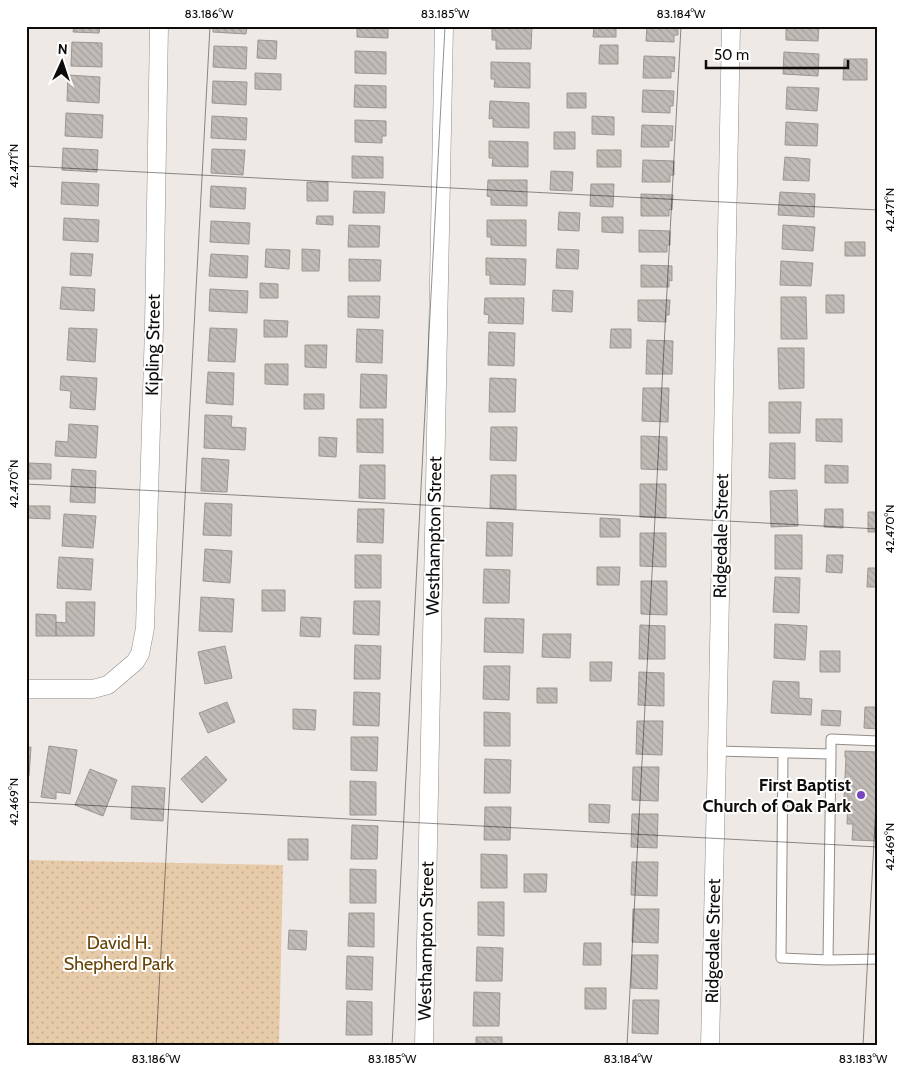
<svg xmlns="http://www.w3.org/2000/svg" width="904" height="1072" font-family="Cabin,sans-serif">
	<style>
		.green { fill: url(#green-dots) }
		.building { fill: url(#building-back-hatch); stroke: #9b9691 }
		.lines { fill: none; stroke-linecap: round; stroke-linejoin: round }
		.lane-casing { stroke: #928d88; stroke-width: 11 }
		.street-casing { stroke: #928d88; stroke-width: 19 }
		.lane { stroke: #fff; stroke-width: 9 }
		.street { stroke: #fff; stroke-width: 18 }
		.ticks { fill: none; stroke: #0e0c0a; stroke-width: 1; stroke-opacity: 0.45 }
		.poi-dot { fill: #7548c0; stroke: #fff; stroke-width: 2 }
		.labels { text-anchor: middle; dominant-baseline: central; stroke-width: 4; stroke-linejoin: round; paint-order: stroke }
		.street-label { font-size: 18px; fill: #0e0c0a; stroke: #fff }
		.poi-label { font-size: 18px; font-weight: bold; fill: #0e0c0a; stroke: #fff; text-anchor: end }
		.park-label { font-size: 18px; fill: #674307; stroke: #fff }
		.neatline { fill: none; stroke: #0e0c0a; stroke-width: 2 }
		.ticks-label { font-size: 12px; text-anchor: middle; fill: #0e0c0a }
	</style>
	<defs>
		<pattern id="green-dots" width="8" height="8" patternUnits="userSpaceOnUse" patternTransform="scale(1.25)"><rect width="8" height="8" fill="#e7cba9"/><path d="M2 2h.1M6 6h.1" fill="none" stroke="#c5ad90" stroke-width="1.8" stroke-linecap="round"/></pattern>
		<pattern id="building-back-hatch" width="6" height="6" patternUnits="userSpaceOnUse" patternTransform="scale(1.25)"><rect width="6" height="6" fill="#c0bbb6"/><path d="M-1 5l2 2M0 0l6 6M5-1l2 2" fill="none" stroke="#a4a09b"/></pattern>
	</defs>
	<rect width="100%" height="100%" fill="#eee9e4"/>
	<path class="green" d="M26,860L283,865L279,1046H26Z"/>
	<path class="building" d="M74,26H100L99,33L73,32Z
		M213,26H247L246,34L213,32Z
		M357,26H388V38L357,37Z
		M492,26H532L531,49H496V40H492Z
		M594,26H616V37H593Z
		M647,26H678V35H674V42L646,41Z
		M786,26H819L818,41L786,40Z
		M258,40L277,41L276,59L257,58Z
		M72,42L102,43V67L71,66Z
		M600,45H618V64H599Z
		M214,46L247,47L246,69L213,67Z
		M355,51L386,52V74L355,73Z
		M784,52L819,54L818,76L783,74Z
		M644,56L675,57L674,72L671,71V78H643Z
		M844,59H867V80H843Z
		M491,62L530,63V88L494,87L495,79H491Z
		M255,73L281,74V90L255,89Z
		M68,75L100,77L99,103L67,101Z
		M213,81L247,82L246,105L212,103Z
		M355,85L386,86V108L354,107Z
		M787,87L819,88L817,111L786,109Z
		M643,90L674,91L673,106H670V113L642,112Z
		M567,93H586V108H567Z
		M490,101L529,103V128L493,127V118L489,119Z
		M66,113L103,115L102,138L65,136Z
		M212,116L247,118L246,140L211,138Z
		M592,116L614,117V135L592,134Z
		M355,120L386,121V136H382V143L355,142Z
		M786,122L818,124L817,146L785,145Z
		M642,125L673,126L672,141L669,140V147H641Z
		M554,132H575V149H554Z
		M489,141L528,142V167L492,166L493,158H489Z
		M63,148L98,150L97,172L62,170Z
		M212,149L245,150L243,175L211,173Z
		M597,150H621V167H597Z
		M352,156L383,157V178H352Z
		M785,157L810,159L809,181L783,180Z
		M643,160L674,161V175H670V182H642Z
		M551,171L573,172L572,191L550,190Z
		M488,180H527V206L491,205V197L487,196Z
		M62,182L99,184L98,206L61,204Z
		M307,182H328V201H307Z
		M591,184H614L613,207L590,206Z
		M211,186L246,188L245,209L210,207Z
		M354,191L385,192L384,213H353Z
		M780,192L815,194L814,217L778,215Z
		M641,194L673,195L672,210L669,209V216H641Z
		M559,212L580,213L579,231L558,230Z
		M317,216H333V225L316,224Z
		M602,217H623V233L602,232Z
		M64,218L99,220L98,242L63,240Z
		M487,220H526V246L491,245V237H487Z
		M211,221L250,223L249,244L210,242Z
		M349,225L380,226L379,247H348Z
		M783,225L815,227L813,251L782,249Z
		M639,230L670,231V245H667V252H639Z
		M845,242H865V256H845Z
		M266,249L290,250L289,269L265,267Z
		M302,249L320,250L319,271H302Z
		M557,249L579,250L578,269L556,268Z
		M71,253L93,254L91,276L70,275Z
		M211,254L248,256L247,278L209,276Z
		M486,258L526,259L525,285L490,284V275H486Z
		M349,259L381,260L380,281H349Z
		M781,261L813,263L811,286L780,285Z
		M641,265L672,266V281L669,280V287H641Z
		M260,283L278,284V298H260Z
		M62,287L95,289L94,311L60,309Z
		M210,289L248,291L247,313L209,311Z
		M553,290L573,291L572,312L552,311Z
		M826,295H844V313H826Z
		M348,296H380L379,318L348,317Z
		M781,297H806L807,339H781Z
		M485,298H524L523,324L488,323L489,315L484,314Z
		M638,300H670L669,315H666V322L638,321Z
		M264,320L288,321L287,337H264Z
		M69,328L97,329L95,362L67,360Z
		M210,328L237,329L235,362L208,361Z
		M357,329L383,330L382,363L356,362Z
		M611,329H631V348H610Z
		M489,332L515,333L514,366L488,365Z
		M647,340L673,341L672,374H646Z
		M305,345H327L326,368L305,367Z
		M778,348H804V388L779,389Z
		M265,364H288V385L265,384Z
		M208,372L234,373L233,405L206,403Z
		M361,374L387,375L386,408H360Z
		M61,376L97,378L95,410L70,408L71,391L60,390Z
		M490,378L516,379L515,412H489Z
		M643,388H669L668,422L642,421Z
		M304,394H324V409H304Z
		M769,402H801L800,433H769Z
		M205,415L232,416L231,427L246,428L245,450L204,448Z
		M357,419H383V453L357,452Z
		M816,419H842V442L816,441Z
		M69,424L98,426L96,458L55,456L56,441L68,442Z
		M491,427H517L516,461L490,460Z
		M641,436L667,437V470L641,469Z
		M319,437L337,438L336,457L319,456Z
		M770,443H795V479L769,478Z
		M202,458L229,460L227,492L201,491Z
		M29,463L51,464V479H29Z
		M360,465H385V499L359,498Z
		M825,465L848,466V483H825Z
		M72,469L96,471L95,503L70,502Z
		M491,475H516V509L490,508Z
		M640,484H666V518L640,517Z
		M797,490L798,526L771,527L770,491Z
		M205,503L232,504L231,536L203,535Z
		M28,506H50V519L28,518Z
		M358,509H384L383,543L357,542Z
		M825,509H843V528L824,527Z
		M868,512H878V532H868Z
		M64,514L96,516L93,548L62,546Z
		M600,518L620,519V537H600Z
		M487,522L513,523L512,556H486Z
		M640,533H666V567L640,566Z
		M775,535H802V569H775Z
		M205,549L232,551L230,583L203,581Z
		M355,555H381V588H355Z
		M827,555H843L842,573L826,572Z
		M59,557L93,559L91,590L57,588Z
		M597,567H620L619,585H597Z
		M868,568H878V587H867Z
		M484,569L510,570L509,603H483Z
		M775,577L800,578L799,613L773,612Z
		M641,581H667V615L641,614Z
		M262,590H285V611H262Z
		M201,597L234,599L232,632L199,631Z
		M354,601H380L379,635L353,634Z
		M66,602H95L94,636H56V622L66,623Z
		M36,614L56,615V636H36Z
		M301,617L321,618L320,637L300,636Z
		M485,618L524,619L523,653L484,652Z
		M775,624L807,626L805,660L774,658Z
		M640,625L665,626V659H639Z
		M543,634H571L570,658L542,657Z
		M355,645L381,646L380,679H354Z
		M225,646L232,678L205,684L198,652Z
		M820,651H840V672H820Z
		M590,662H612L611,681H590Z
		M484,666H510L509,700L483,699Z
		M639,672L664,673V706L638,705Z
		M773,681L799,682V698L812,699L811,715L771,713Z
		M537,688H557V703H537Z
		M354,692L380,693L379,726L353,725Z
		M227,702L235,722L208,733L199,713Z
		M865,707H878V729L864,728Z
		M293,709L316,710L315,730L293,729Z
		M822,710L841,711L840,726L821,725Z
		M484,712L510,713V746H484Z
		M637,721H663L662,755L636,754Z
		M351,737H378L377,771L351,770Z
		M49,746L77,750L70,794L56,792V799L41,797Z
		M26,747H31L29,776H26Z
		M845,751L878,752V841L852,840L853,824H847L848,798H844L846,757H845Z
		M206,756L227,780L202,803L181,779Z
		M485,759L511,760L510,793H484Z
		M633,767H659L658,801L632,800Z
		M90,769L117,780L103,816L75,805Z
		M350,781L376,782V815H350Z
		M132,786L165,788L163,821L131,819Z
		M589,804L610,805L609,823L589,822Z
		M485,807H511L510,840H484Z
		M632,814H658L657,848L631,847Z
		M352,825L378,826L377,859H351Z
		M288,839H308V860H288Z
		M481,854L507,855V888H481Z
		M632,862H658L657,896L631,895Z
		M350,869L376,870V903H350Z
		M524,874H547L546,892H524Z
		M478,902H504V936L478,935Z
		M633,909H659L658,943L632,942Z
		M349,913H374V947L348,946Z
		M289,930L307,931L306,950L288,949Z
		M584,943H601V965H583Z
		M477,947L503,948L502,981H476Z
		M632,955H658L657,989L631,988Z
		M347,956L373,957L372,990L346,989Z
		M585,988H606V1009H585Z
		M474,992L500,993L499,1026H473Z
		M633,1000H659L658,1034L632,1033Z
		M347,1001L372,1002V1035H346Z
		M476,1037H502V1046H476Z"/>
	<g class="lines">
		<g class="lane-casing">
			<path id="lane" d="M717,751L831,754L828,960L878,959
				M783,753L781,958L828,960
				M831,754V739L878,741"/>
		</g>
		<g class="street-casing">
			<path id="street" d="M26,689H93L108,685L135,662L140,654L145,628L154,327L159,26
				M424,1046L444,26
				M710,1046L717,751L731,26"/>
		</g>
		<use href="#lane" class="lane"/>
		<use href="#street" class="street"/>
	</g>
	<path class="ticks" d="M26,166L878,210M26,484L878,529M26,802L878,847M156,1046L210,26M392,1046L445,26M627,1046L681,26M863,1046L878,767"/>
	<circle class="poi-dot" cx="861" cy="795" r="5"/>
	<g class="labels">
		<g class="street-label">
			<text transform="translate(153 345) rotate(-89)">Kipling Street</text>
			<text transform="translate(434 536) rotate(-89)">Westhampton Street</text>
			<text transform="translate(721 536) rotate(-89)">Ridgedale Street</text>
			<text transform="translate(426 941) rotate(-89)">Westhampton Street</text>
			<text transform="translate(713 941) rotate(-89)">Ridgedale Street</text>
		</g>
		<g class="poi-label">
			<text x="851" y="785">First Baptist<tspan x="851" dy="21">Church of Oak Park</tspan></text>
		</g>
		<g class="park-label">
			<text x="119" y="943">David H.<tspan x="119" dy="21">Shepherd Park</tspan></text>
		</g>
	</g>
	<rect width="904" height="1072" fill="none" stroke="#ffffff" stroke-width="55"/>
	<g transform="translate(62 62) rotate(3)" stroke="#ffffff" stroke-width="4" paint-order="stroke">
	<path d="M0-4L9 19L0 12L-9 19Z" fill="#0e0c0a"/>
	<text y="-8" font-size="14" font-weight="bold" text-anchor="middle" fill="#0e0c0a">N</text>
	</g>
	<path d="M706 60v8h142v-8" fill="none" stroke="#0e0c0a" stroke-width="2.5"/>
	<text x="714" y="60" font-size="15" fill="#0e0c0a" stroke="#ffffff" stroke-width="4" paint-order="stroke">50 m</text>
	<rect x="28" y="28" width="848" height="1016" class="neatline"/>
	<g class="ticks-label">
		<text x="209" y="18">83.186°W</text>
		<text x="445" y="18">83.185°W</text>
		<text x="681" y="18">83.184°W</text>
		<text transform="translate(14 166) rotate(-90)" y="4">42.471°N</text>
		<text transform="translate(890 210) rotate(-90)" y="4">42.471°N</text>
		<text transform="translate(14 484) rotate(-90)" y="4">42.470°N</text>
		<text transform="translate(890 529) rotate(-90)" y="4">42.470°N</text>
		<text transform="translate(14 802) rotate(-90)" y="4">42.469°N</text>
		<text transform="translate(890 847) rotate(-90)" y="4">42.469°N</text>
		<text x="156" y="1063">83.186°W</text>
		<text x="392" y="1063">83.185°W</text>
		<text x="628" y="1063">83.184°W</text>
		<text x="863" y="1063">83.183°W</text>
	</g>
</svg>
